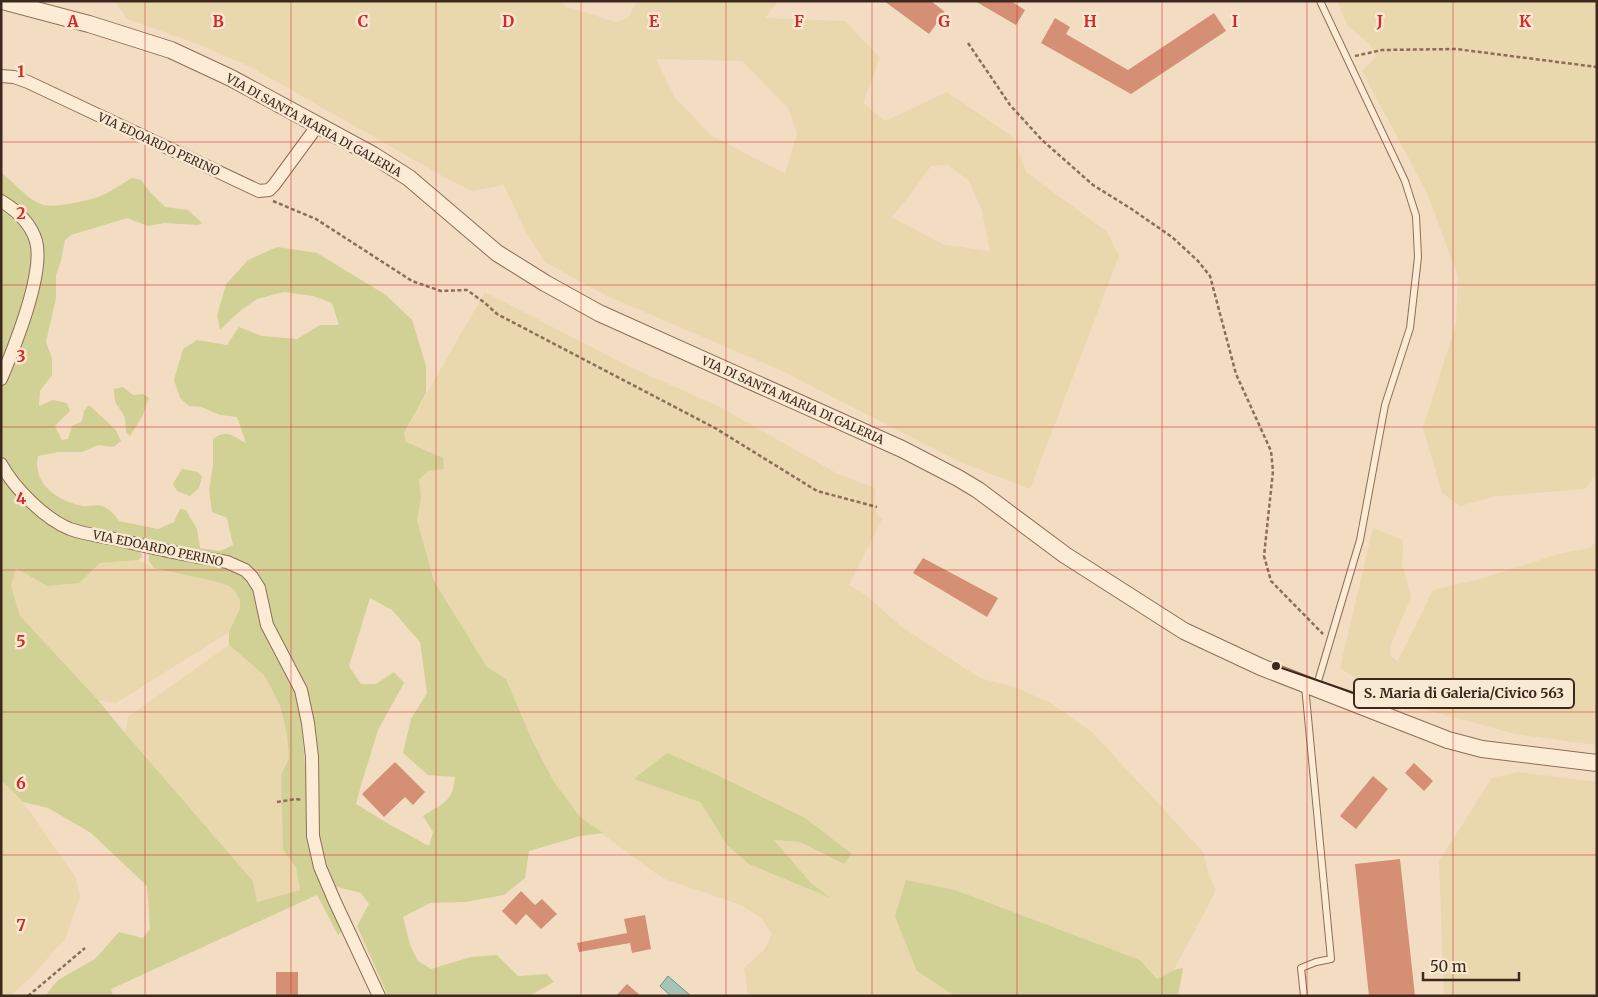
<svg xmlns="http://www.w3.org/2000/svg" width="1598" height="997" font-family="Merriweather,serif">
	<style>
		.farmland { fill: #e9d7ae; fill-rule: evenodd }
		.green { fill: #d1d195; fill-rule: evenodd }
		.water { fill: #a5c4b7; stroke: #6a9484 }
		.building { fill: #d48f74 }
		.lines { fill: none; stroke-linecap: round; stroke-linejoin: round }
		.service-casing { stroke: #8e6d57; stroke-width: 8 }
		.minor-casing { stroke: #8e6d57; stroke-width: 14 }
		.tertiary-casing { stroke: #8e6d57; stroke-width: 18 }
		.path { stroke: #8e6d57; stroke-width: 2.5; stroke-dasharray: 4 2.5; stroke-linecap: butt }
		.service { stroke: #fcecd6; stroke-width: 6 }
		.minor { stroke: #fcecd6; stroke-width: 12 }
		.tertiary { stroke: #fcecd6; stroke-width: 16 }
		.grid { fill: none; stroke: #d62828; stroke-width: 1; stroke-opacity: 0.55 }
		.labels { text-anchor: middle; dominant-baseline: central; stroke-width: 5; stroke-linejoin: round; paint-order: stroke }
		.street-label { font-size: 12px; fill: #3c281d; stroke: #f9e9d2 }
		.grid-label { font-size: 16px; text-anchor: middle; font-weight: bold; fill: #d62828; stroke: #f9e9d2; stroke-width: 5; stroke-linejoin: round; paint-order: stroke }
		.leader { fill: none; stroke: #3c281d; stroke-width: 2 }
		.callout-dot { fill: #3c281d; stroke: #f9e9d2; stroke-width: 2 }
		.callout { fill: #f9e9d2; stroke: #3c281d; stroke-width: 2 }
		.callout-label { font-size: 14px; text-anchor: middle; font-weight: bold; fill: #3c281d }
	</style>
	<rect width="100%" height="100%" fill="#f2ddc2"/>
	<path class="farmland" d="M118,1H560L567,7L616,22L628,18L637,1H778L765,18L845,21L880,58L863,103L885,121L947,92L1013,137L1026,172L1106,231L1119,256L1030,489L958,461L780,370L607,296L545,262L526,232L504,185L473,191L446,178L249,66L195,43L127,19L117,4ZM656,59L742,61L788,108L797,133L785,174L711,135L675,98ZM948,165L969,181L982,211L990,251L945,245L891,217L906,200L931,166Z
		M1337,1H1597V473L1585,489L1497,496L1460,506L1442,493L1423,428L1456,324L1458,276L1427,193L1362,71L1376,57L1370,44L1348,26Z
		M485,292L630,367L720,407L838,474L875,488L874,504L877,515L882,519L849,585L864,594L903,628L980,678L1014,687L1049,702L1092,732L1204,853L1208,872L1216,890L1174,970L1158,979L1140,960L955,890L906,880L917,971L955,996H748L744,968L764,950L772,934L761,918L741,905L662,878L581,818L554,782L532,740L506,679L487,667L434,581L417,520L421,499L419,479L429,471L444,469L406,443L404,433ZM635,779L851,854L844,864L800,842L774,840L811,883L829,896L727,845L700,802Z
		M1373,528L1403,540L1402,564L1411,597L1391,644L1390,656L1398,661L1433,590L1480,579L1559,554L1589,548L1597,541V745L1515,734L1387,699L1340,668Z
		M138,560L154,568L218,582L229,586L235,591L240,600V608L229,632L116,703L98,700L20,617L11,586L16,568L79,583L100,563Z
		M229,645L264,675L280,705L287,735L289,758L281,775L283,850L296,868L300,890L257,902L253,881L125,733L128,717Z
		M1518,772L1597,782V996H1444L1439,861L1492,778Z
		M1,780L23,802L76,878L80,897L65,939L32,976L10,996H1Z"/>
	<path class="green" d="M1,173C14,181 26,199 41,204C52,209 86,201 98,197C110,193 121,184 132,178L141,180L151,193L165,207L188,210L202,223L198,225L164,223L148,226L127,218L71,235L65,240L61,261L56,275V298L46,342L52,358V375L40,391L39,406L53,400L67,403L70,411L55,426L62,440L68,439L72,426L82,421L84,411L89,405L116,430L121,441L114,447L98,445L82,452H58L38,456C32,484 58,501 82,506C89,507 96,504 102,506C110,509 115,515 119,521L158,529L174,522L180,509L186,510L197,529L200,548L220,551L233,545L227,518L212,512L209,490L213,465V439C227,428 233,437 246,443L237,417L220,415L201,407L189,406L180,398L174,380L183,349L197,340L227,345L239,327L262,336L297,339L320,325H339L332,303L313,296L284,292L257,299L240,311L220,330L217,316L226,284L248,260L277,247L317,253L386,295L412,320L426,366V393L404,433L406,442L443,458L444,469L429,471L419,479L421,499L417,520L434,581L487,667L506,679L532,740L554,782L581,818L603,833L580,836L529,851L525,878L504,895L465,902L430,903L403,917L410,945L418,961L431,969L471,957L497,955L518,976L547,974L554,982L529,996H388L357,926L369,904L361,893L333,886L320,840L315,749L274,628L267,594L255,572L235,559L230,561L73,526L58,518L26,492L5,464L1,453V390L15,353L38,242L1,197ZM370,598L392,610L420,642L427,693L411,719L403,753L428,775L455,777C453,803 442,803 423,816L433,832L429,846L389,824L356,804L362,782L378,730L404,683L394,672L376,684H361L349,666Z
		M1,208L15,217L25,229L30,241L32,253L31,268L21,308L1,368Z
		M123,387L133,395L143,394L149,398L142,417L130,436L126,432L125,417L115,402L114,389Z
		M182,469L198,472L202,477L199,488L190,496L177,491L173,484Z
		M1,474L22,502L43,520L141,550L142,557L138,560L100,563L79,583L47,586L16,568L11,586L20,616L98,700L125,733L253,881L257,902L300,890L296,868L283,850L281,775L289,758L287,735L280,705L264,675L229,645V632L240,608V600L235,591L229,586L218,582L154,568L149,561V550L222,564L248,577L292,681L300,708L306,778V807L311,850L343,930L338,935L317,895L111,989L113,996H45L58,980L95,959L119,932L143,938L150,929L147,886L91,833L48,808L23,802L1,780Z
		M667,753L715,774L805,818L852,854L844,864L800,842L774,840L811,883L831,898L749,864L727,845L700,802L634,779Z
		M906,880L955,890L1140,960L1157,979L1174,970L1183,968L1178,996H955L917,971L895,916Z"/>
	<path class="water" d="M668,976L691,996H671L660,986Z"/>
	<path class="building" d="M884,1H931L945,12L929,34Z
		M975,1H1011L1025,10L1016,25Z
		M1214,13L1226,31L1131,94L1041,43L1055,18L1070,27L1066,34L1128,70Z
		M923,558L998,598L987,617L913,573Z
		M395,762L425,792L413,805L405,797L384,817L362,794Z
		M1414,763L1433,781L1424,791L1405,773Z
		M1373,776L1388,789L1356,829L1340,816Z
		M1400,859L1415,996H1369L1355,864Z
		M521,891L535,905L542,899L557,914L541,929L526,914L516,925L502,911Z
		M645,915L651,949L632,953L630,943L579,952L577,943L627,933L624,919Z
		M276,972H298V996H276Z
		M627,984L641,996H616Z"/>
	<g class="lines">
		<g class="service-casing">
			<path id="service" d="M1316,688L1360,540L1385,405L1410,328L1418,257L1416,216L1405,181L1320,1
				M1304,996L1301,968L1316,962L1331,959L1305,686"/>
		</g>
		<g class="minor-casing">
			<path id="minor" d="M1,76L14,77L28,82L259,191L269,190L274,185L318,125
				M1,201C16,210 31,224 36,241C45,273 14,348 1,379
				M1,464C14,488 45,519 70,529C84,534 100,536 115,539C152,548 190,556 227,562L245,570L252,577L259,588L267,625L301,690L308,723L312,757L313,836L320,867L335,902L379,996"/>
		</g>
		<g class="tertiary-casing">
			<path id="tertiary" d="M2,1L89,24L171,50L231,78L373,155L409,178L497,253L545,283L599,313L902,449L958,478L978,490L1065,555L1184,631L1261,667L1448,740L1482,749L1597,763"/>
		</g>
		<path class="path" d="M968,43L1010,105L1042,140L1093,185L1130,208L1172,237L1198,261L1210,276L1236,374L1271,451L1273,471L1264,556L1271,581L1323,634
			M1355,56L1382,50L1456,49L1597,67
			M273,201L316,219L412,281L441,291L467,290L485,303L497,314L715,428L817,491L877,507
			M277,802L296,799L301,800
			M28,996L85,948"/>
		<use href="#service" class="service"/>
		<use href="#minor" class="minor"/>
		<use href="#tertiary" class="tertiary"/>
	</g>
	<path class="grid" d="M145,1V996M291,1V996M436,1V996M581,1V996M726,1V996M872,1V996M1017,1V996M1162,1V996M1307,1V996M1453,1V996M1,142H1597M1,285H1597M1,427H1597M1,570H1597M1,712H1597M1,855H1597"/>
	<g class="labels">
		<g class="street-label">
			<text transform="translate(314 125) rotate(29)">VIA DI SANTA MARIA DI GALERIA</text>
			<text transform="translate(159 144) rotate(25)">VIA EDOARDO PERINO</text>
			<text transform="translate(793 400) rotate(24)">VIA DI SANTA MARIA DI GALERIA</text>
			<text transform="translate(158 548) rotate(12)">VIA EDOARDO PERINO</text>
		</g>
	</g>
	<g class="grid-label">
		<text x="73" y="27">A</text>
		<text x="218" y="27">B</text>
		<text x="363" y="27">C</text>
		<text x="508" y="27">D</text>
		<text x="654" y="27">E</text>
		<text x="799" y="27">F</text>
		<text x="944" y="27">G</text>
		<text x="1090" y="27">H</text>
		<text x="1235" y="27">I</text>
		<text x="1380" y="27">J</text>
		<text x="1525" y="27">K</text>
		<text x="21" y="77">1</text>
		<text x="21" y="219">2</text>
		<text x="21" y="362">3</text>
		<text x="21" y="504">4</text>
		<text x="21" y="647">5</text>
		<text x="21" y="789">6</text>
		<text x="21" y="931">7</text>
	</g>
	<path class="leader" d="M1276 666L1354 693"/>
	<circle class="callout-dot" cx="1276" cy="666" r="5"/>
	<rect class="callout" x="1354" y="679" width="220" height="29" rx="5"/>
	<g class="callout-label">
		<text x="1464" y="698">S. Maria di Galeria/Civico 563</text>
	</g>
	<rect width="1598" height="997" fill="none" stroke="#3c281d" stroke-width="5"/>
	<path d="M1423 972v8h96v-8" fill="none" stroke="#3c281d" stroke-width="2.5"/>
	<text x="1430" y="972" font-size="15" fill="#3c281d" stroke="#f9e9d2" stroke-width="4" paint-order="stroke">50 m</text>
</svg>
